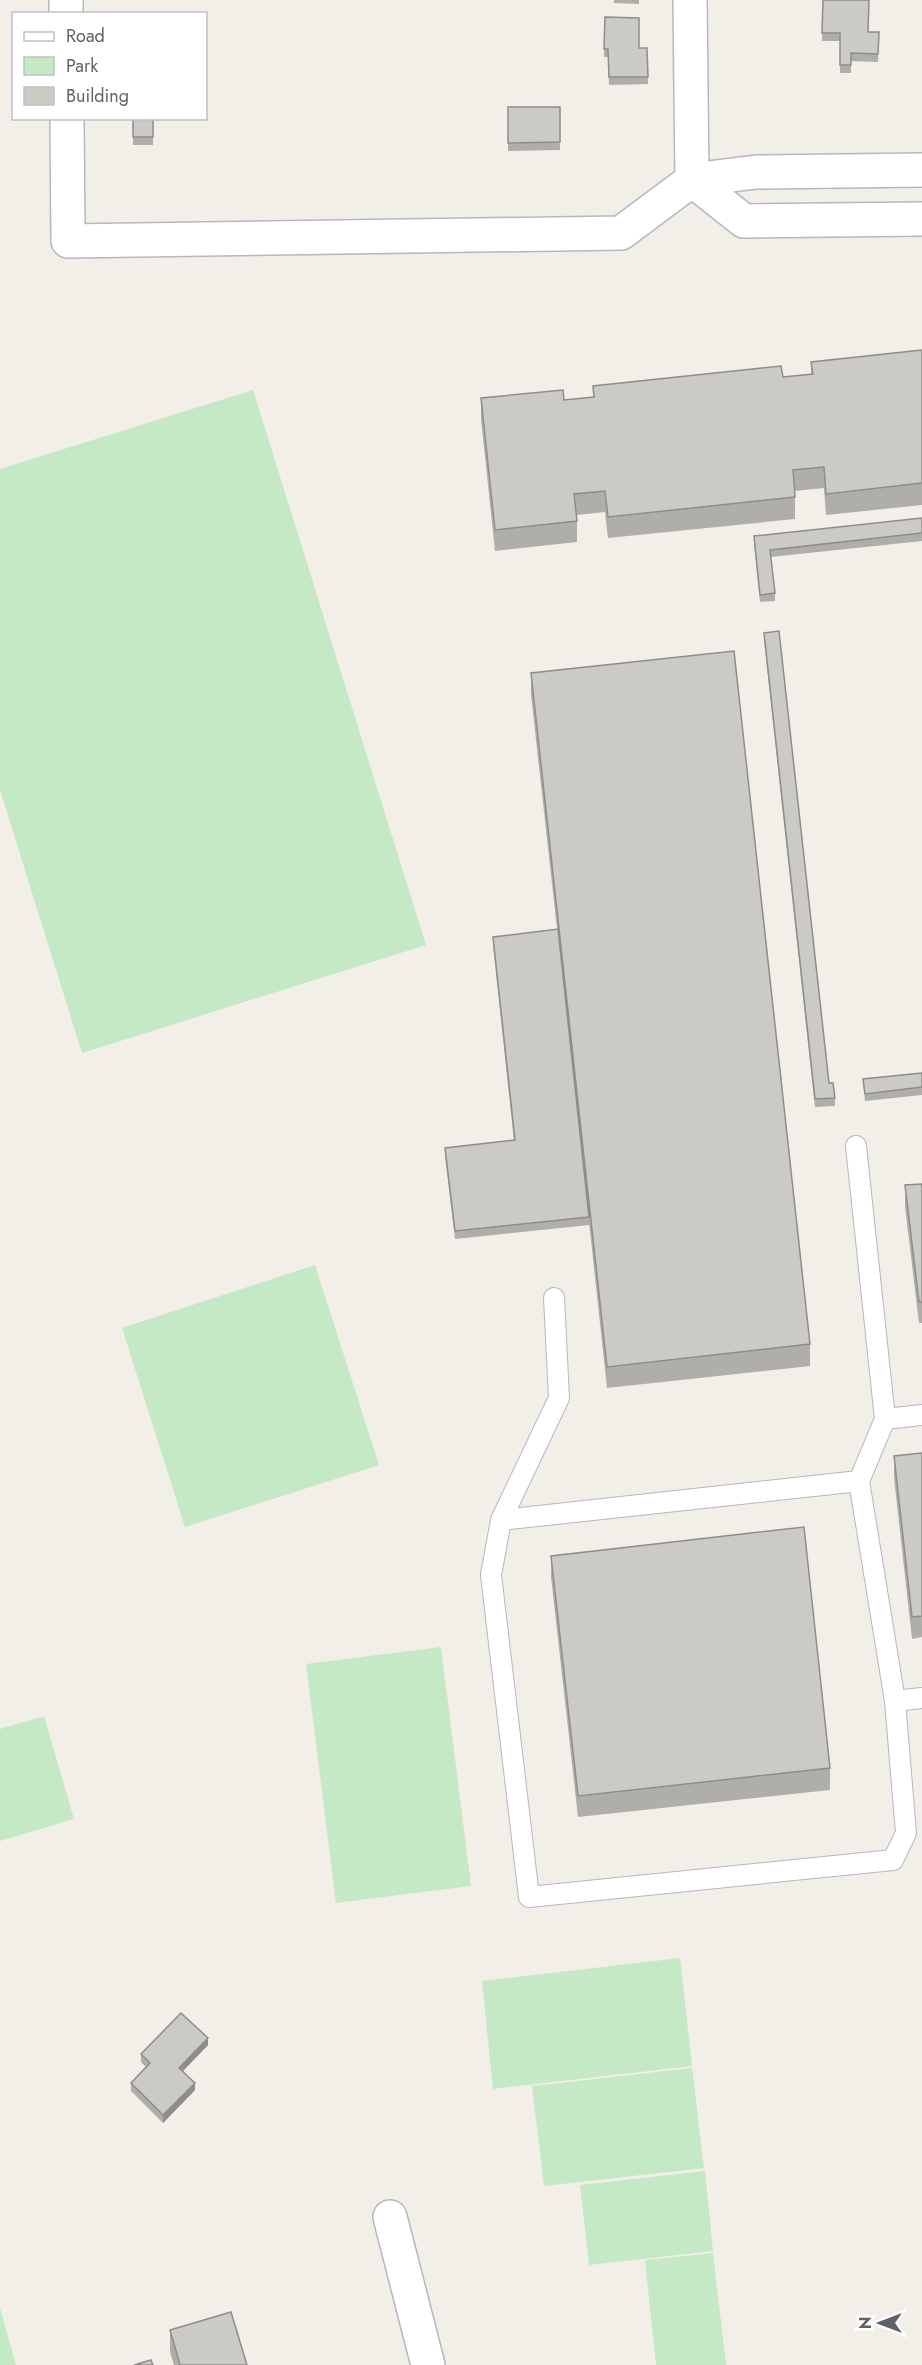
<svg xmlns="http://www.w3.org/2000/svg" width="922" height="2365" font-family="Jost,sans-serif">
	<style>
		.green { fill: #c5e8c5 }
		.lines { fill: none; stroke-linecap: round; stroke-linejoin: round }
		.lane-casing { stroke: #b5b8bc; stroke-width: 22 }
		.street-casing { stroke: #b5b8bc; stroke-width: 36 }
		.lane { stroke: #fff; stroke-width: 20 }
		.street { stroke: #fff; stroke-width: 33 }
		.wall { fill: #afaea9 }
		.shaded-wall { fill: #8f8d8a }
		.building { fill: #cccac5; stroke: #8f8d8a; stroke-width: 1.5 }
	</style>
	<rect width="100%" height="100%" fill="#f1efe8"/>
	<path class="green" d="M253,390L426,945L82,1053L0,790V469Z
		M315,1265L379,1465L185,1527L122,1328Z
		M441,1647L471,1886L336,1903L306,1664Z
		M44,1716L74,1819L0,1841V1729Z
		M680,1958L692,2066L493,2089L482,1981Z
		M692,2068L704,2168L544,2186L532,2086Z
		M705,2171L713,2251L589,2265L580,2185Z
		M713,2253L726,2365H656L645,2260Z
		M0,2308L16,2365H0Z"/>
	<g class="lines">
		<g class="lane-casing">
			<path id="lane" d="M554,1298L559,1398L501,1520L859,1481L885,1419L856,1146
				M885,1419L922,1415
				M501,1520L491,1575L529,1897L893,1860L906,1833L895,1701L859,1481
				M895,1701L922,1698"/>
		</g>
		<g class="street-casing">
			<path id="street" d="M66,0V14
				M690,0L692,180
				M67,118L68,241L621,233L692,180L756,172L922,170
				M692,180L744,221L922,219
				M390,2217L428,2365"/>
		</g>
		<use href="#lane" class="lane"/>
		<use href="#street" class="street"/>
	</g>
	<path class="wall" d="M614,0H639V4L614,3Z
		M823,0L868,32H879L878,62L851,61V73H840V41H822Z
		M605,17L639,48H647L648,84L609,85L608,57H604Z
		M508,107H560V150L508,151Z
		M133,118H153V145H133Z
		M922,350V505L826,515L824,488L795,491V519L608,538L605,512L577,515V542L495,551L481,419V398L564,400L593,397V386L783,377L811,374V362Z
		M922,518V541L771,557L775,593V601L760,602L754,544V536Z
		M764,633L829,1083L835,1098V1106L815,1107L764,640Z
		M531,673L810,1344V1366L607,1388L589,1222V1225L455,1239L445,1156V1148L514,1141L493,945V937L557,929L531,695Z
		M922,1073V1095L865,1101L863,1079Z
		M922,1184V1323H919L905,1207V1185Z
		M922,1453V1637L912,1639L894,1478V1456Z
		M551,1556L830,1768V1790L578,1817L551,1577Z
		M208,2045L183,2071L195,2090L163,2123L131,2091V2083L146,2067L141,2062V2054Z
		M170,2330L247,2365H174L170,2352Z"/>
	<path class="shaded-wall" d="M208,2038V2045L179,2075V2068Z
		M195,2083V2090L163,2123V2115Z"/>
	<path class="building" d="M823,0H869L868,32H879L878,54L851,53V65H840V33H822Z
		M605,17L639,18V48H647L648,77H609L608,49H604Z
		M508,107H560V142L508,143Z
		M133,118H153V137H133Z
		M922,350V483L826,494L824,467L793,470L795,497L608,517L605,491L574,494L577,521L495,530L481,398L563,390L564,400L594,397L593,386L781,366L783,377L813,374L811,362Z
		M922,518V533L770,550L775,593L760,595L754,536Z
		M779,631L829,1083H833L835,1098L815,1099L764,633Z
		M734,651L810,1344L607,1367L531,673Z
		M558,929L589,1217L455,1231L445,1148L515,1140L493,937Z
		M922,1073V1087L865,1094L863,1079Z
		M922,1184V1302H919L905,1185Z
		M922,1453V1616L912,1617L894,1456Z
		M804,1527L830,1768L578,1796L551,1556Z
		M181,2013L208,2038L179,2068L195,2083L163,2115L131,2083L150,2063L141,2054Z
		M231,2312L247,2365H180L170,2330Z
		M151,2360L153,2365H134Z"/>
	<rect x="12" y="12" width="195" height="108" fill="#ffffff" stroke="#bfc1c3" stroke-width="1.5"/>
	<rect x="24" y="32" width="30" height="9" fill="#ffffff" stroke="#bfc1c3" stroke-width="1.5"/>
	<text x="66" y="42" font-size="18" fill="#5f6368">Road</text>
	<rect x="24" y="57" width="30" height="18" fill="#c5e8c5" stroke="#bfc1c3" stroke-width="1.5"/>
	<text x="66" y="72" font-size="18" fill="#5f6368">Park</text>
	<rect x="24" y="87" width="30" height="18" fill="#cccac5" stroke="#bfc1c3" stroke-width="1.5"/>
	<text x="66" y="102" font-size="18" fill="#5f6368">Building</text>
	<g transform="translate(880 2323) rotate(270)" stroke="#ffffff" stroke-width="4.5" paint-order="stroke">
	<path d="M0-4.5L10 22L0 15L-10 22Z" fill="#5f6368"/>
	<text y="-9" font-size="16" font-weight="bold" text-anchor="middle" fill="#5f6368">N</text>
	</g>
</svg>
